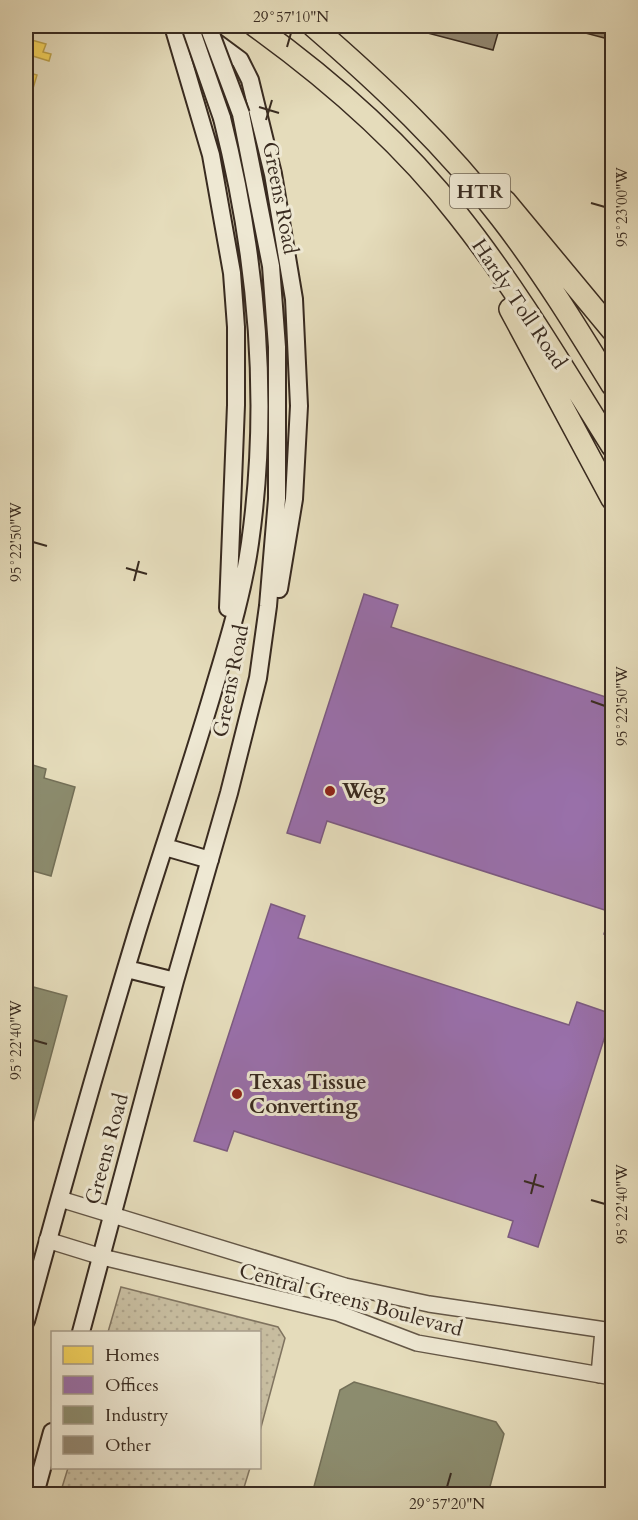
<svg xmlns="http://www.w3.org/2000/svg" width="638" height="1520" font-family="Cardo,serif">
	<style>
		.grass { fill: url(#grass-dots); stroke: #807460; stroke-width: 1.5 }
		.homes { fill: #f6d55c; stroke: #bda24a; stroke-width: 1.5 }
		.offices { fill: #9970ab; stroke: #7c5b81; stroke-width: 1.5 }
		.industry { fill: #8c8c6e; stroke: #736f57; stroke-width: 1.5 }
		.building { fill: #928771; stroke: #392b20; stroke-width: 1.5 }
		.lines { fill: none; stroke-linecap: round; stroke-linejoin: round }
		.tertiary-casing { stroke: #645747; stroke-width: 18 }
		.secondary-casing { stroke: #392b20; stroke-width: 20 }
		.motorway-casing { stroke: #392b20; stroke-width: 24 }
		.tertiary { stroke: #eee8d3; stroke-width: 15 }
		.secondary { stroke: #eee8d3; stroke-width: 16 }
		.motorway { stroke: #e5dcbb; stroke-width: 21 }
		.secondary-bridge-casing { stroke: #392b20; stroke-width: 20; stroke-linecap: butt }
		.secondary-bridge { stroke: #eee8d3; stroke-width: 16 }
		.ticks { fill: none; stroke: #392b20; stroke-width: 2 }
		.poi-dot { fill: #8f2418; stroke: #eee8d3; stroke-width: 2 }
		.labels { text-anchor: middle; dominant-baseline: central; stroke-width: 6; stroke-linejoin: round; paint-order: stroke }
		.shield { fill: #eee8d3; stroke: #6f6456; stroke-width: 1.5 }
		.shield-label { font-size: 20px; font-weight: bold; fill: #392b20 }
		.street-label { font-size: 21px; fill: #392b20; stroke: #eee8d3 }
		.poi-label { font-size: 21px; font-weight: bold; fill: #392b20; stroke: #eee8d3; text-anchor: start }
		.neatline { fill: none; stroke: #392b20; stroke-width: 2 }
		.ticks-label { font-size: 15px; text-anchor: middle; fill: #392b20 }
	</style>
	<defs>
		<pattern id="grass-dots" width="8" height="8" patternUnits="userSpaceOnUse" patternTransform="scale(1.5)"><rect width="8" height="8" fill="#c8bea1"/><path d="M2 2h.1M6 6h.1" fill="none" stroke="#ada38a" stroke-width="1.8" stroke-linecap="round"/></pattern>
	</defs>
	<rect width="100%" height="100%" fill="#e5dcbb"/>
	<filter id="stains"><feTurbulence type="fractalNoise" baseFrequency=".00333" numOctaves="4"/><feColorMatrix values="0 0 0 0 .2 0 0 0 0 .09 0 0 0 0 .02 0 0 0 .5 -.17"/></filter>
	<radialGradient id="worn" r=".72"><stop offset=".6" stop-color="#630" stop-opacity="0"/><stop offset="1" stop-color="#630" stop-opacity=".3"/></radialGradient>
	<path class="grass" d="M121,1287L278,1327L285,1338L260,1431V1332H108Z
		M68,1468H250L242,1494H60Z"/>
	<path class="homes" d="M28,39L46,44L43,52L51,54L49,61L26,54Z
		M26,72L37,75L28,105H26Z"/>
	<path class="offices" d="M364,594L398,605L391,627L612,699V937L604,934L611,912L327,821L320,843L287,833Z
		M271,904L305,916L298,938L569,1025L577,1002L612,1014L538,1247L508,1237L513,1221L234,1131L227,1151L194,1141Z"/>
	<path class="industry" d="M26,763L46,769L44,778L75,787L51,876L26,869Z
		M26,985L67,996L26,1149Z
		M354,1382L496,1422L504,1434L488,1494H312L340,1390Z"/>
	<path class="building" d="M417,26H500L493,50L416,30Z
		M575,26H612V40L574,30Z"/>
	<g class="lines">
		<g class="tertiary-casing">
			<path id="tertiary" d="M60,1199L345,1286L429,1304L612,1331
				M47,1240L102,1257L338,1313L417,1343L612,1377
				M599,1375L603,1330"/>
		</g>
		<g class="secondary-casing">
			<path id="secondary" d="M173,26L211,155L232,273L236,327V405L228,608
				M194,26L240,60L250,80L273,174L294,299L299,406L294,499L279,589
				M165,847L210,860
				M127,969L175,981
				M26,1321C61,1191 98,1061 137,932C162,851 190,770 214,688C228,641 243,593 250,543C270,401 257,257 222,118
				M81,1332L175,981L229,793L258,678L268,606L277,499V347L271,266L241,114
				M35,1494L52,1432"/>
		</g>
		<g class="motorway-casing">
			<path id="motorway" d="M255,26C330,80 401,142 458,215C516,288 563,368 612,446
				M313,26C381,85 446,146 501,218C542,271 577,328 612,385
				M505,201L612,330
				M510,309L612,499"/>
		</g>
		<use href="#tertiary" class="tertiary"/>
		<use href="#secondary" class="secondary"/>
		<use href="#motorway" class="motorway"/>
		<g class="secondary-bridge-casing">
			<path id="secondary-bridge" d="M190,26L222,118
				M208,26L241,114"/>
		</g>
		<use href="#secondary-bridge" class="secondary-bridge"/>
	</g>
	<path class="ticks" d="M287,47L291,33M259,107L279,113M266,120L272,100M591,203L605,207M33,542L47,546M126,568L147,574M134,581L139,561M591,701L605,706M33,1040L47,1044M524,1181L544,1187M531,1194L536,1174M591,1200L605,1204M447,1487L451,1473"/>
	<g class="poi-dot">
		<circle cx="330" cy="791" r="6"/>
		<circle cx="237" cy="1094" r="6"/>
	</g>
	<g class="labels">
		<rect class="shield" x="450" y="174" width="60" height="34" rx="4.5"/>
		<g class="shield-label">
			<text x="480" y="191">HTR</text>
		</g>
		<g class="street-label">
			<text transform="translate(280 198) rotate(79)">Greens Road</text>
			<text transform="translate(519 304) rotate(56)">Hardy Toll Road</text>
			<text transform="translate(231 681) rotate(-79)">Greens Road</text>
			<text transform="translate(107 1149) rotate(-75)">Greens Road</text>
			<text transform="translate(351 1300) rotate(15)">Central Greens Boulevard</text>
		</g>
		<g class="poi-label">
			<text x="342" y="791">Weg</text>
			<text x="249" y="1082">Texas Tissue<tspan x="249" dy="24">Converting</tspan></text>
		</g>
	</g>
	<rect width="638" height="1520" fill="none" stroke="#e5dcbb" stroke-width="66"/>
	<rect x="51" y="1331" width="210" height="138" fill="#eee8d3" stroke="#a69c8b" stroke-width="1.5"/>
	<rect x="63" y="1346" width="30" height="18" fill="#f6d55c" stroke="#a69c8b" stroke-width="1.5"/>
	<text x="105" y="1361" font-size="18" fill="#392b20">Homes</text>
	<rect x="63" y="1376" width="30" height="18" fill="#9970ab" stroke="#a69c8b" stroke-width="1.5"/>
	<text x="105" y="1391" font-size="18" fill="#392b20">Offices</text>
	<rect x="63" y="1406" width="30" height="18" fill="#8c8c6e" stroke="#a69c8b" stroke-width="1.5"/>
	<text x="105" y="1421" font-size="18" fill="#392b20">Industry</text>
	<rect x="63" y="1436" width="30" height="18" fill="#928771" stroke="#a69c8b" stroke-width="1.5"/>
	<text x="105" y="1451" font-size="18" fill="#392b20">Other</text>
	<rect x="33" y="33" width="572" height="1454" class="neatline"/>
	<g class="ticks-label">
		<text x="291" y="22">29°57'10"N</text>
		<text transform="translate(622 207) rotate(-90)" y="5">95°23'00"W</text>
		<text transform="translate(16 542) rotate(-90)" y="5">95°22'50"W</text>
		<text transform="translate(622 706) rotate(-90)" y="5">95°22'50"W</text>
		<text transform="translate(16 1040) rotate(-90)" y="5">95°22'40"W</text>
		<text transform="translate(622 1204) rotate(-90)" y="5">95°22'40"W</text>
		<text x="447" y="1509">29°57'20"N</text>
	</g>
	<rect width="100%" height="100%" filter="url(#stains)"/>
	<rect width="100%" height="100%" fill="url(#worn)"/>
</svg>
